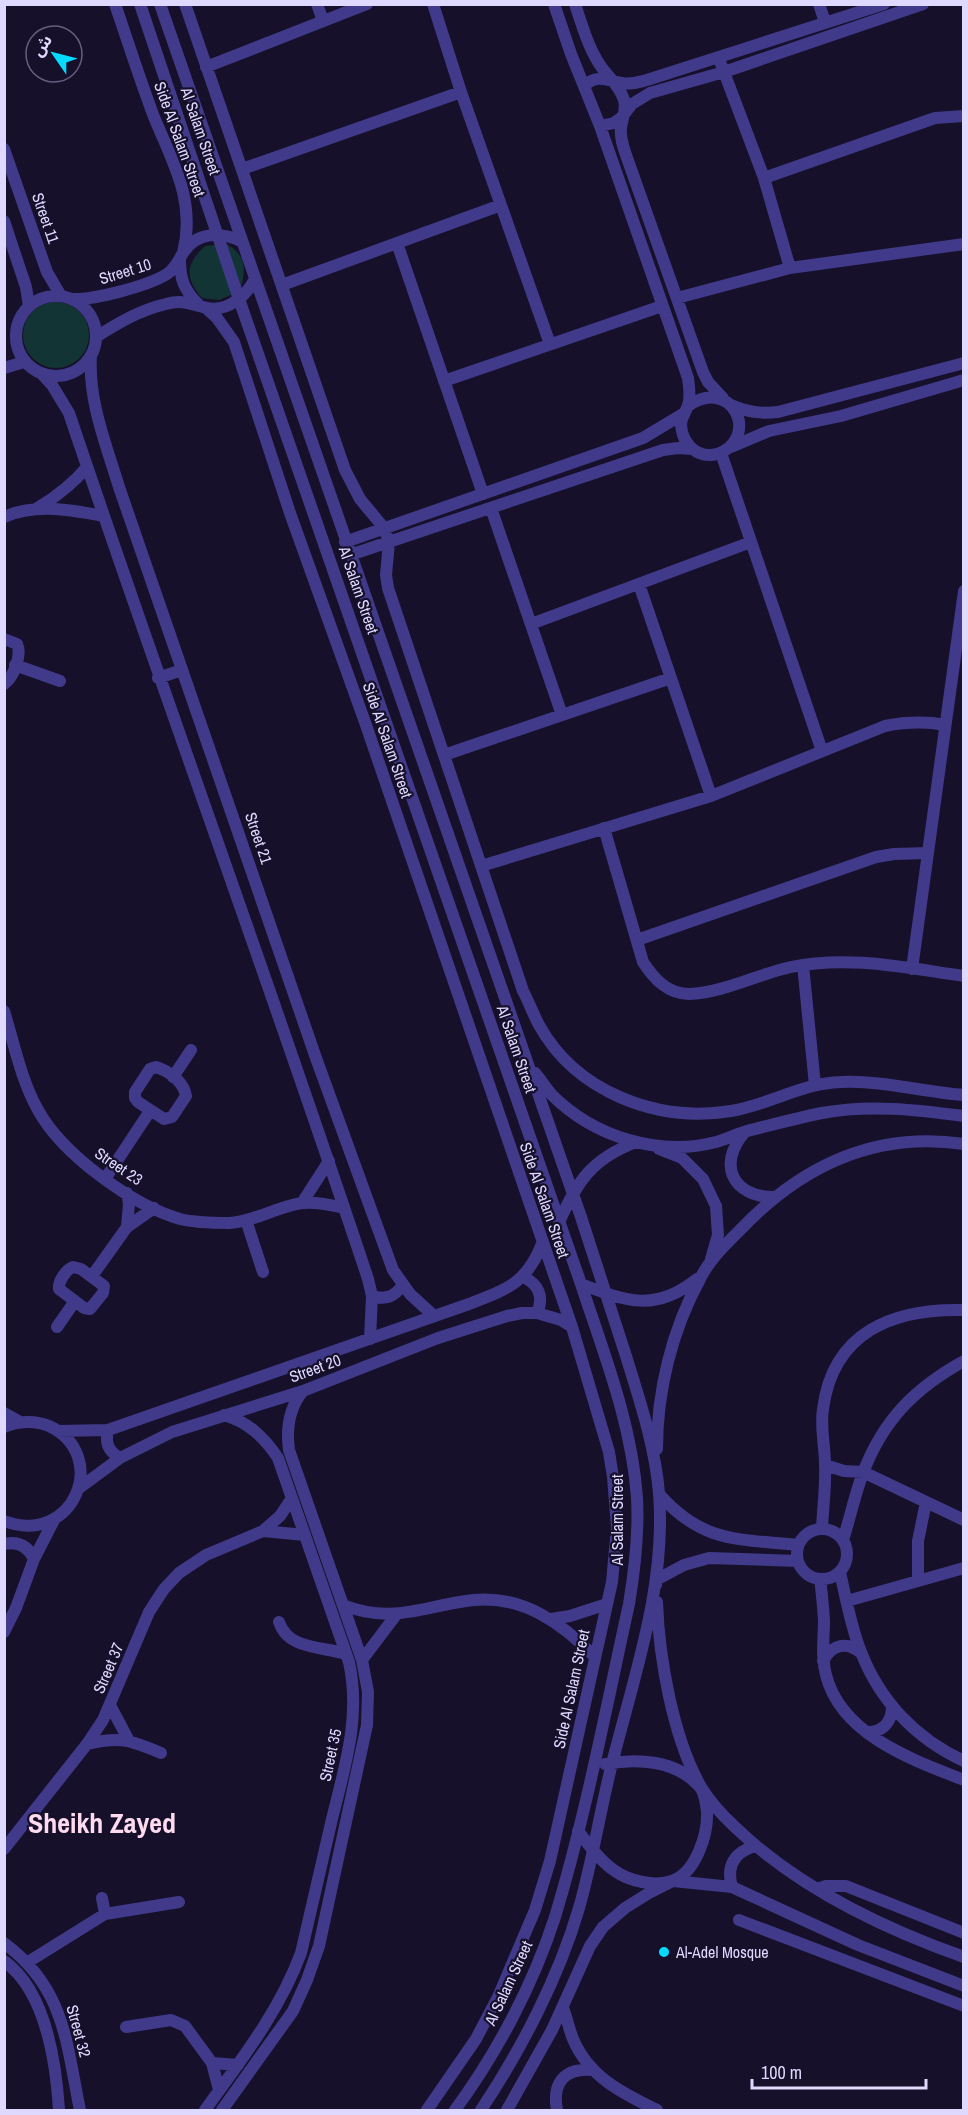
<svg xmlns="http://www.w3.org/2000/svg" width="968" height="2115" font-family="'Archivo Narrow','Noto Sans Arabic',sans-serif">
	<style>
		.green { fill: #133434 }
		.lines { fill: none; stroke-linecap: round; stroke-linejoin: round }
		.street { stroke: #413a8a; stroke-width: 12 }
		.poi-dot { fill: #05dbff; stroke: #16102a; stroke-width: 2 }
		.labels { text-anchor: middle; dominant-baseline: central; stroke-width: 4.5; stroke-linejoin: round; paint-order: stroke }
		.street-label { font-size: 16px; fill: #dfd9ff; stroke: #16102a }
		.poi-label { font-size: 16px; fill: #dfd9ff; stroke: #16102a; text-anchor: start }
		.town-label { font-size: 28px; font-weight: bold; fill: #ffdbf0; stroke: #16102a }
	</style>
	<rect width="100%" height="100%" fill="#16102a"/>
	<path class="green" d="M225,243C246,255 246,267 241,288Z
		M215,245L233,294L219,300L202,298C184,277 186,264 205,246Z
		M23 335a33 33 0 1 1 66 0a33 33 0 1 1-66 0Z"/>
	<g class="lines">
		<path class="street" d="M115,4C128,42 140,80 154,117C173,163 196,201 183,253
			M140,4L239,299L581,1284C604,1354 632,1424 637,1498C639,1534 635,1568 629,1604C606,1708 586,1815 555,1917C533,1985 497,2053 455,2110
			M160,4L581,1217C596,1264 611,1310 626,1356C640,1401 655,1446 659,1493C666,1582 637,1667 615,1752C601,1803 594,1856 579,1908C559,1977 521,2050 481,2110
			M185,4L345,470L360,499L384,528L389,542L386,575L388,588L523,991C529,1002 533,1014 539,1025C576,1092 657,1123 731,1111C769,1105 802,1083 841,1082C882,1080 923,1092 964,1095
			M317,4L323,21
			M433,4L461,92L550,344
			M554,4L571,54L600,126L688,378C689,386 691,397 688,405C684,418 678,419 683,435C686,444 694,452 702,454C709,456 718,455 724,451C758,431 730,377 688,406
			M575,4C582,25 588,47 600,65C608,77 620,86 624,100C627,110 622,118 621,128C620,138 623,146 626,155L703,372L708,382L723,398
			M819,4L825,22
			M721,64L764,178L790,268
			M206,67L367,4
			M584,86C597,74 606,80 622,83C630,85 639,82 647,80L884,4
			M600,126L614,123L621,118L632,104L650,93L724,72L923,4
			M4,149L47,272L61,296
			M242,169L461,92
			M764,178L935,118L964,116
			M4,221L26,287L29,306
			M397,243L483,494
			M180,260C180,279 184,290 198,304
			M282,285L501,205
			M16 336a40 40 0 1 1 80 0a40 40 0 1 1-80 0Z
			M677,298L790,268L964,244
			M73,299C94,300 148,286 167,274C175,269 178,261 183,253C197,231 221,232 241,241
			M206,308L217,318L234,342L290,513L366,725L572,1327L609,1452L613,1477L617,1527L612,1582L550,1861L535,1910L498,1997L476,2039L427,2110
			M96,337C118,323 140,310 166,304C184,299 191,305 207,308C228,312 246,296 255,279
			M91,355C88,401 106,444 119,487L316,1058L393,1270L410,1294L434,1316
			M4,368L24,362
			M41,373L52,385L69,413C166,702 272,989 368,1279L372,1296L370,1339
			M444,381L662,306
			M731,405C748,412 760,414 778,412L964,363
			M731,447L769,431L841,416L964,380
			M721,453L822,751
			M491,508L562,715
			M36,509C56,497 72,485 87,467
			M4,517C36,503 72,510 104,516
			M345,542L643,438L683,414
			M350,555L663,450L678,448L692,449
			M639,584L711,796
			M531,624L751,542
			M4,639L17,644C22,655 14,677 4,684
			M15,665L60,681
			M158,678L182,670
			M444,755L671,678
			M604,828L643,962C654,979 668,994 689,994C723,993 758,974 791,967C849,955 906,968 964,976
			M481,866L711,796L885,726C906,722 924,721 945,725
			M637,940L876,857L894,854L928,853
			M803,965L815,1085
			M912,969L964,591
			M4,1011C14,1043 21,1080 38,1110C62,1154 132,1205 180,1219C196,1223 213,1223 229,1223C255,1222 282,1204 304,1203C317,1202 331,1205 344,1208
			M156,1067C169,1071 184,1082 186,1096L172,1117L164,1119L138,1102L135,1098V1092L150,1069Z
			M535,1073C541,1080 546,1088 552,1095C594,1137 659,1157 716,1142C727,1139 736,1134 747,1131C771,1125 797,1118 822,1113C869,1104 917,1110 964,1116
			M173,1077L191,1050
			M744,1133C717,1165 733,1197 774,1197
			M659,1149L682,1158L703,1179L716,1206L718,1235L711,1259
			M105,1179L150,1111
			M127,1193L129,1204L127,1227
			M302,1203L329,1161
			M246,1220L263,1272
			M559,1222C578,1180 592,1159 636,1142
			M73,1267L81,1269L104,1286L103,1293L90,1309L84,1308L59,1289C58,1281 66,1270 73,1267Z
			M92,1276L127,1227L154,1208
			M523,1277C539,1284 544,1297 537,1313
			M581,1284C627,1302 656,1312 697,1279
			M372,1296C386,1300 394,1297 403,1285
			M57,1327L75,1301
			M4,1413L20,1422
			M4,1427C18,1421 35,1420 49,1426C111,1455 74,1547 4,1521
			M108,1430C105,1443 108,1451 120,1458
			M58,1431L108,1430L469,1304C507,1289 526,1284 542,1244
			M657,1449C657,1391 672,1330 700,1279C709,1260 726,1244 740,1230C801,1166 875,1131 964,1144
			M825,1465L844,1471L863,1472L964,1520
			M78,1489L120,1458L172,1432L303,1391L438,1338L507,1316L522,1313H537L561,1320L572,1327
			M659,1494C702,1543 738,1539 798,1545
			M822,1528C823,1507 826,1485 825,1464C825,1446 820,1427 823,1409C833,1332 893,1308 964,1310
			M797 1554a25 25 0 1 1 50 0a25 25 0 1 1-50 0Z
			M263,1531L305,1535
			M843,1540C850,1518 855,1494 863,1473C883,1420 915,1388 964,1361
			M4,1544C18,1541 28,1546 34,1559
			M840,1572C846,1599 851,1627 861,1652C880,1701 916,1739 964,1761
			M820,1579C822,1593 823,1606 824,1620C824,1638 821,1657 826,1675C841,1735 913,1760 964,1780
			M918,1581V1541L926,1502
			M656,1585V1580L684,1565L709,1558L798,1561
			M847,1601L964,1568
			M657,1602C659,1658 673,1738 701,1787C710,1802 723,1816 736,1828C799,1888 882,1928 964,1957
			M343,1605C393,1625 425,1605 474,1600C523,1595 563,1624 595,1657
			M551,1619L570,1616L607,1604
			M279,1622C288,1650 322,1646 346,1654
			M4,1632L16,1608L34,1559L54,1520
			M362,1660L396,1615
			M823,1661C832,1644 847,1641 861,1653
			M110,1705L128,1739
			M868,1732C883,1732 892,1722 892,1706
			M87,1744C120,1736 130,1740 161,1753
			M578,1831C589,1845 600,1861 615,1871C629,1881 655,1887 672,1881C696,1873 708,1834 707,1812C706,1804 705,1792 699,1786C676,1760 637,1758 605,1764
			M4,1849L87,1744L103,1720L149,1612L164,1589L179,1573L206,1555L263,1531L280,1516L292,1498
			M732,1887C726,1866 734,1852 755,1846
			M817,1889L826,1886H846L964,1933
			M102,1898L105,1914
			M739,1920L964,2006
			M4,1943C65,1988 66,2042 80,2110
			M4,1961C46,1991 56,2063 59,2110
			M28,1962L105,1914L179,1902
			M563,2008C567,2018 569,2029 573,2039C589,2077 622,2093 657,2110
			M126,2027L171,2020L185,2026L212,2063L219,2090
			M212,2063L238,2065
			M205,2110C241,2060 279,2012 301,1953C311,1908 322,1864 332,1819C345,1766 361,1717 349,1662L278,1458C264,1437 248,1422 224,1415
			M222,2110L293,2011L307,1980L319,1946L367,1725L368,1692L362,1660L289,1450C286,1428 289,1408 303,1391
			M507,2110L552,2030L590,1946L603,1927L625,1908L649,1893L673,1881L732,1887L858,1945L964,1986
			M557,2110C552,2083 564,2068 592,2070"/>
	</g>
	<circle class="poi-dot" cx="664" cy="1952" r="6"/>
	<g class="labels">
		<g class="street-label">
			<text transform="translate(201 131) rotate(71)">Al Salam Street</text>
			<text transform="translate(180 139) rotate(70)">Side Al Salam Street</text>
			<text transform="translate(46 218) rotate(71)">Street 11</text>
			<text transform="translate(125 271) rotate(-17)">Street 10</text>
			<text transform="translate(359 590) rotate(71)">Al Salam Street</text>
			<text transform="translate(388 740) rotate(71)">Side Al Salam Street</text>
			<text transform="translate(259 838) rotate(71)">Street 21</text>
			<text transform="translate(517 1049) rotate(71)">Al Salam Street</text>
			<text transform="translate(119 1166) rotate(34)">Street 23</text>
			<text transform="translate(545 1200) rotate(71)">Side Al Salam Street</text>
			<text transform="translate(315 1368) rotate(-20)">Street 20</text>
			<text transform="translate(617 1520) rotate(-90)">Al Salam Street</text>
			<text transform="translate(108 1668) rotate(-67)">Street 37</text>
			<text transform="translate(571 1689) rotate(-78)">Side Al Salam Street</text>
			<text transform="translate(330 1755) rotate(-78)">Street 35</text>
			<text transform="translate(508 1983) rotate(-65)">Al Salam Street</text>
			<text transform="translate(79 2031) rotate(75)">Street 32</text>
		</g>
		<g class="poi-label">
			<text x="676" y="1952">Al-Adel Mosque</text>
		</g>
		<g class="town-label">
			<text x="102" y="1823">Sheikh Zayed</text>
		</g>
	</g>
	<rect width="968" height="2115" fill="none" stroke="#dfd9ff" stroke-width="12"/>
	<g transform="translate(54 54) rotate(305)"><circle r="28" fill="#16102a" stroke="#66607f" stroke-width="1.5"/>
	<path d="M0-4.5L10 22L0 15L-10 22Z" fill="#05dbff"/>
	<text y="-9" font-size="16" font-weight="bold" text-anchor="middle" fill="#dfd9ff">ش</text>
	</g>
	<path d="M752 2079v9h174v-9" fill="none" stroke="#dfd9ff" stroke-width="3"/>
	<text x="761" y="2079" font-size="18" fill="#dfd9ff" stroke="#16102a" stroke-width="4.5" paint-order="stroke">100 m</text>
</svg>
